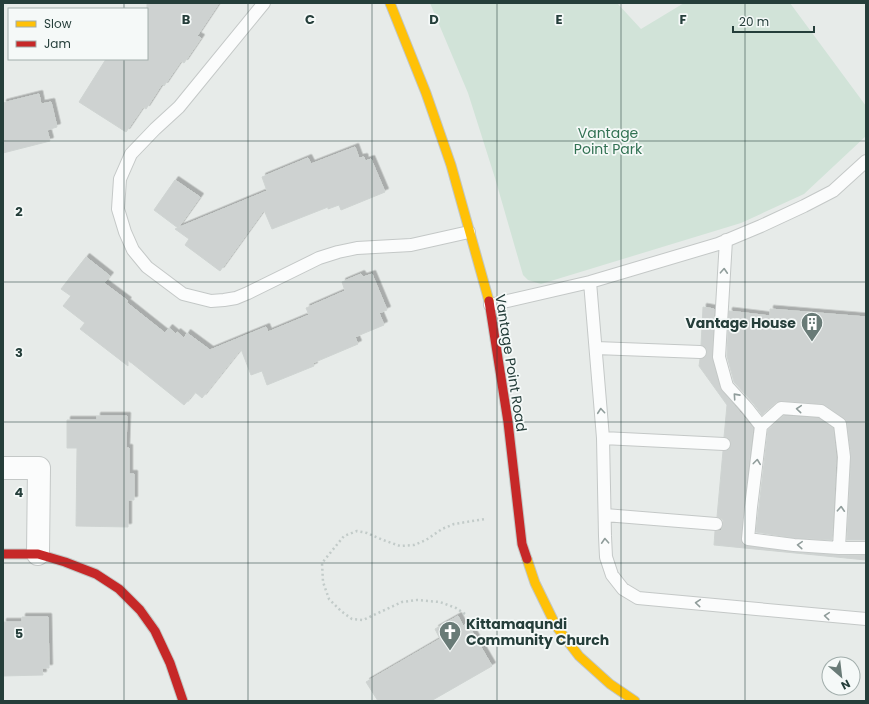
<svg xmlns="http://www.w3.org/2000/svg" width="869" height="704" font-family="Poppins,sans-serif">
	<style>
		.green { fill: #d1e3d8 }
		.building { fill: #ced2d1; stroke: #cfd4d2; filter: url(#shadow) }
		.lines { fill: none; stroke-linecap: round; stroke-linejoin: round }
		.lane-casing { stroke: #c4c8c7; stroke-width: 14 }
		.street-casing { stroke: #c4c8c7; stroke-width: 24 }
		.slow-casing { stroke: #c1c7c5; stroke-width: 11 }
		.jam-casing { stroke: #c1c7c5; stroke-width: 11 }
		.path { stroke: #c2cbc9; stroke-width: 2.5; stroke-dasharray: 2 3; stroke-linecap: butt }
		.lane { stroke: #fbfcfc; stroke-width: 12 }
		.street { stroke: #fbfcfc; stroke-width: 22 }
		.slow { stroke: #ffc107; stroke-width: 9 }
		.jam { stroke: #c62828; stroke-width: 9 }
		.oneway { stroke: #909d9b }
		.grid { fill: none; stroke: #253e3a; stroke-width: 1; stroke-opacity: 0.55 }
		.labels { text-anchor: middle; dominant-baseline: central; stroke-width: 3.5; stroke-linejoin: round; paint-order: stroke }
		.park-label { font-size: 14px; fill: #327253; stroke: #f5f9f8 }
		.poi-label { font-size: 14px; font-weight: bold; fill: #253e3a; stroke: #f5f9f8; text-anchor: end }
		.street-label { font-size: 14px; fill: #253e3a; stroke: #f5f9f8 }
		.grid-label { font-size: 13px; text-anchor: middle; font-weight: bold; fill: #253e3a; stroke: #f5f9f8; stroke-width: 3.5; stroke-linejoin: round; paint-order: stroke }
	</style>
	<defs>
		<filter id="shadow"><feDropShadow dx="3.5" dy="-3.5" stdDeviation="0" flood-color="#0004"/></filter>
	</defs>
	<rect width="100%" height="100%" fill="#e7ebe9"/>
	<path class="green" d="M430,3H617L641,29L684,3H790L866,106V136L804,194L741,223L541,284L528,280L523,275L495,178L468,93Z"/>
	<path class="building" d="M147,3H219L197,36L201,38L184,63L181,61L164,86L162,84L146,109L143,107L126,132L79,102L106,59H147Z
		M39,94L41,104L51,102L57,127L47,130L50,141L3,153V103Z
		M355,147L359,158L364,157L365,161L371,159L385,192L341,210L339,205L328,209V207L272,229L264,210L220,271L185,245L189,239L175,229L267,191L262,177L308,158L311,164Z
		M175,180L200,197L178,228L154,210Z
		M86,257L110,276L104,283L128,301L126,302L165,333L169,328L176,334L177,332L184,338L187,333L210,350L266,327L268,332L309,315L306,308L345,291L342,282L361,274L363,277L372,274L387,310L379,313L384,325L355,337L358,344L313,363L314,366L267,385L262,371L251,375L241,349L202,398L195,392L184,405L128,360V366L80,329L85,323L63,306L71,296L61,289Z
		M703,307L714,309L712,357L720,388L753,428L744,506L741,538V542L744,545L747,546L793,552L839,555L866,556V560L714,545L715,531H720L722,529L723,525V520L720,518L717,517L723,451L728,450L730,448L731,444L730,440L728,438L724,437L727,405L699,366L700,359L704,358L706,356L707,353L706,348L704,346L701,345Z
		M770,309L866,317V540H847L851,457L847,423L846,420L825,405L822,404L782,401L776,402L762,415L753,403L734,382L727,356L729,311L770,316Z
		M97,416H127L126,448H129V474H134V500H128V527L76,526L77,448H67V420H97Z
		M784,416L818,418L833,428L836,457L832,540L795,538L756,532L768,430Z
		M458,616L463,626L467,623L492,666L431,701H378L366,682L440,639L435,629Z
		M22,617H48L49,668H42L43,675L3,676V622H22Z"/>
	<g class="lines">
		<g class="lane-casing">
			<path id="lane" d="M264,3L179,107L155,129L131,154L120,179L118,209L125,232L133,250L147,267L183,294L211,301L224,300L236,298L248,293L319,258L338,252L357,248L411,245L469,232
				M726,240L719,357L727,386L747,408L761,426
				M590,282L603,438L605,536L606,557L612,575L623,589L638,598L866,619
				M490,305L590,282L718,244L761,226L804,206L833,191L866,161
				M596,348L700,352
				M603,438L724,444
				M605,515L716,524
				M839,548L844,457L840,424L821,411L781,408L761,426L751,507L748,539L794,545L839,548H866"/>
		</g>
		<g class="street-casing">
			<path id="street" d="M3,468H39L38,554"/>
		</g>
		<g class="slow-casing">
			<path id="slow" d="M390,3L426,93L451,165L489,301
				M527,559L535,583L556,626L579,656L610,684L635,701"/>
		</g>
		<g class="jam-casing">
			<path id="jam" d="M489,301L508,422L522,544L527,559
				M3,554H38L65,562L96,574L119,589L140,610L155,631L170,663L183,701"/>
		</g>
		<path class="path" d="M465,614L456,608L440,602L417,600L402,602L363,620L352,619L341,611L329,599L323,582L322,563L344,536L357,531L367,533L383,540L400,546L414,545L426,540L442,529L454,524L485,519"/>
		<use href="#lane" class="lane"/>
		<use href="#street" class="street"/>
		<use href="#slow" class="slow"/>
		<use href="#jam" class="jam"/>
	</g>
	<defs><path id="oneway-chevron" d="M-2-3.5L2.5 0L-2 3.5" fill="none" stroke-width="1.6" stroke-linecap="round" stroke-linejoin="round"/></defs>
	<g class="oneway">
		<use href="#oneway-chevron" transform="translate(724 271) rotate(-87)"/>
		<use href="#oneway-chevron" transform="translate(736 396) rotate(-132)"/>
		<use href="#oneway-chevron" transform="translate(799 409) rotate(-175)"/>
		<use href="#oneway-chevron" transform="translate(601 411) rotate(-95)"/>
		<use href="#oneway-chevron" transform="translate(757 462) rotate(-83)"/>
		<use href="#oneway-chevron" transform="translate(841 509) rotate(-87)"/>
		<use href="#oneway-chevron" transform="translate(605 541) rotate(-93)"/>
		<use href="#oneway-chevron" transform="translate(800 545) rotate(-176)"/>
		<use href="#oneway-chevron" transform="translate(698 603) rotate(-175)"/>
		<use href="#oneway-chevron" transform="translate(827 616) rotate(-175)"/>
	</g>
	<path class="grid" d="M124,3V9M248,3V701M372,3V701M497,3V701M621,3V701M745,3V701M124,59V701M3,141H866M3,282H866M3,422H866M3,563H866"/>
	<defs>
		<g id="building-pin" transform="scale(1.15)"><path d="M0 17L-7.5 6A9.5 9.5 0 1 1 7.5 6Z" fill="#697b77" stroke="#f5f9f8"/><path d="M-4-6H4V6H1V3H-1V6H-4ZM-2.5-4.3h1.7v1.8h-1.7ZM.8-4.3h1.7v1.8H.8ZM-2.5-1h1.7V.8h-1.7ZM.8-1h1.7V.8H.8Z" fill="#fff"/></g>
		<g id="church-pin" transform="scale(1.15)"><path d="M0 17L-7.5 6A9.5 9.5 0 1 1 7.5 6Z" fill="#697b77" stroke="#f5f9f8"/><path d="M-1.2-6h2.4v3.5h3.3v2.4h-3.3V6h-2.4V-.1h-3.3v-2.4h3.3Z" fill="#fff"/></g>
	</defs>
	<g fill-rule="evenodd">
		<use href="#building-pin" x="812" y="323"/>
		<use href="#church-pin" x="450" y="632"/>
	</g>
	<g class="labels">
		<g class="park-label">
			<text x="608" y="133">Vantage<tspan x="608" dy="16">Point Park</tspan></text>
		</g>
		<g class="poi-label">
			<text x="796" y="323">Vantage House</text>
			<text x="466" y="624" text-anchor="start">Kittamaqundi<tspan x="466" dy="16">Community Church</tspan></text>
		</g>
		<g class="street-label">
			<text transform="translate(511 363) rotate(81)">Vantage Point Road</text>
		</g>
	</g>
	<g class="grid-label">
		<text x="186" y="24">B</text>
		<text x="310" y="24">C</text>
		<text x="434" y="24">D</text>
		<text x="559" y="24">E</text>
		<text x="683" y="24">F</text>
		<text x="19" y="216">2</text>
		<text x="19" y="357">3</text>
		<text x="19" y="497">4</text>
		<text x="19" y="638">5</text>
	</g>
	<rect width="869" height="704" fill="none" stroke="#253e3a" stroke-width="8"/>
	<rect x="8" y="8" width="140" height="52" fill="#f5f9f8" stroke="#a2aeac"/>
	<rect x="16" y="21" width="20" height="6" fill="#ffc107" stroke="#a2aeac"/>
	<text x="44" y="28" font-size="12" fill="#253e3a">Slow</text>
	<rect x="16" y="41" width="20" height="6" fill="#c62828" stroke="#a2aeac"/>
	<text x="44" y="48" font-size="12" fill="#253e3a">Jam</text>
	<g transform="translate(841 676) rotate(152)"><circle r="19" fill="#f5f9f8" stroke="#a2aeac"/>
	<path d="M0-3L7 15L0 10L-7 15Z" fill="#697b77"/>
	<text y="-6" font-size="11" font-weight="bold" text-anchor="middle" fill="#253e3a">N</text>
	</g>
	<path d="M733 26v6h81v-6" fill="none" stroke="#253e3a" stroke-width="2"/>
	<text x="739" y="26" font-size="12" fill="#253e3a" stroke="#f5f9f8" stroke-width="3" paint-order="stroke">20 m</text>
</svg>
